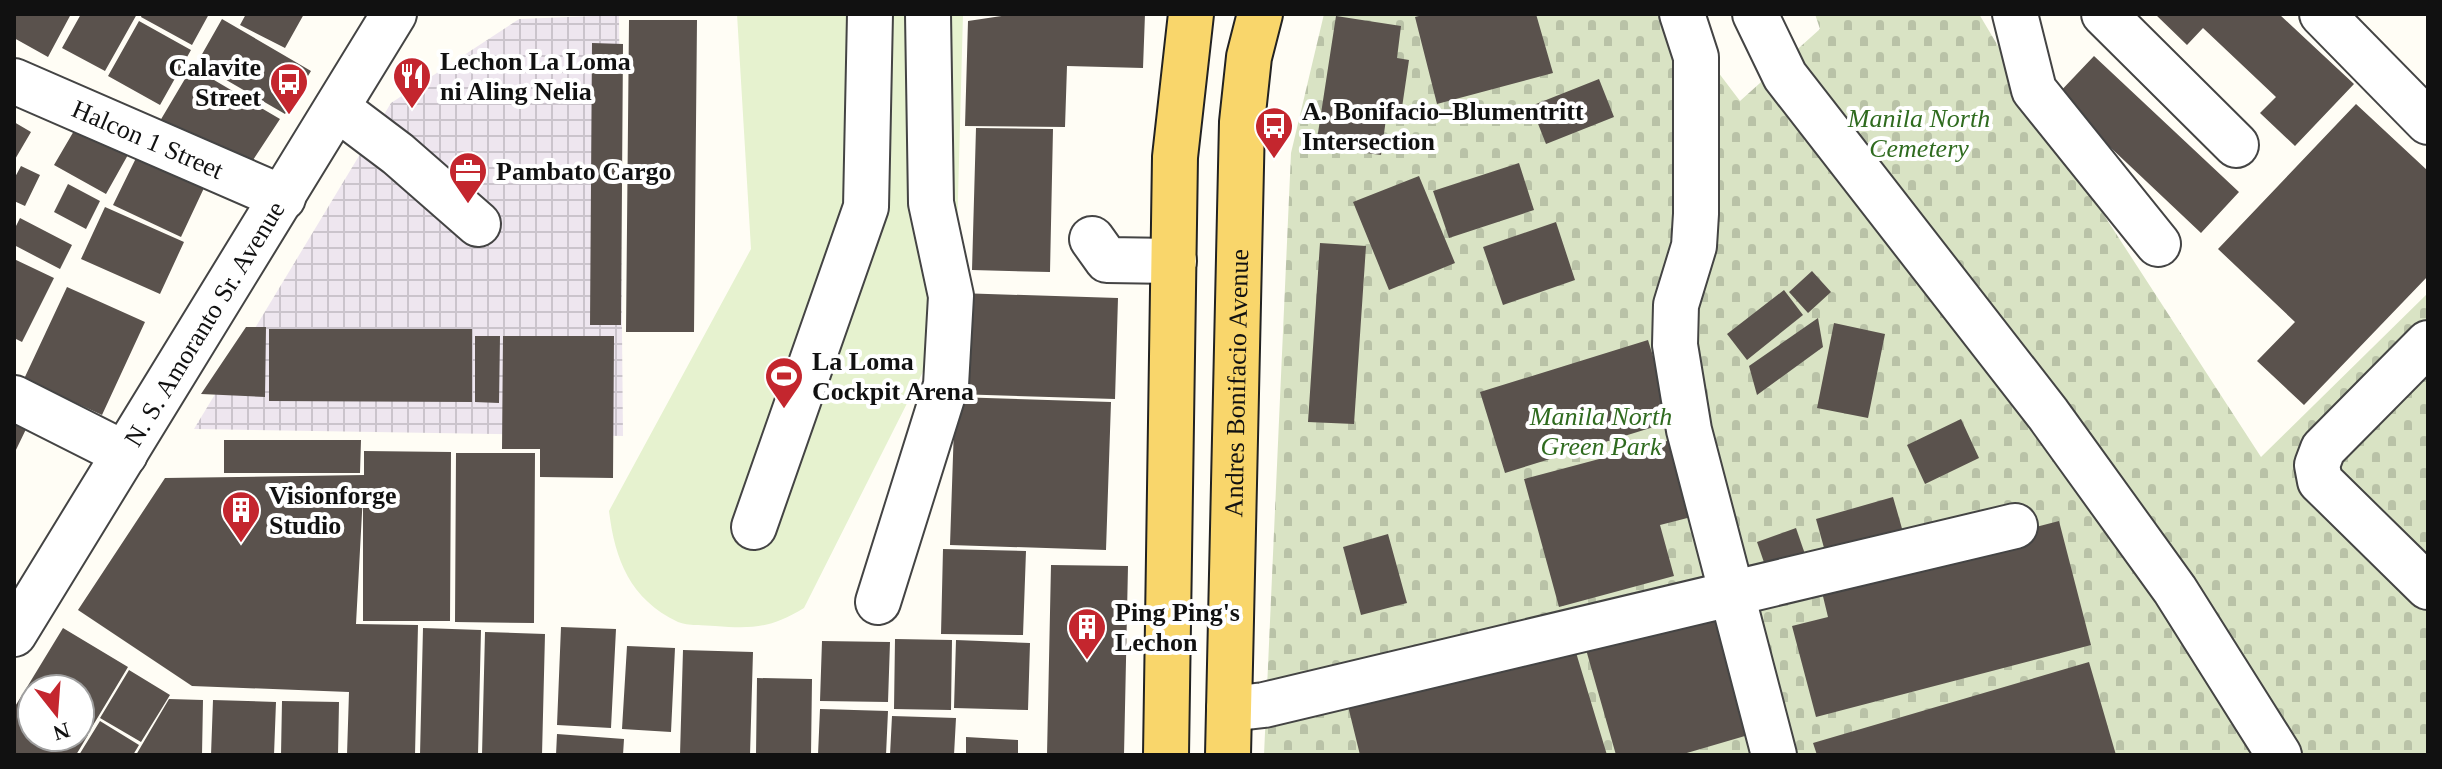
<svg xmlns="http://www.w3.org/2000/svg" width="2442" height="769" font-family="Georgia,serif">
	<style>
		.industrial { fill: url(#industrial-grid) }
		.cemetery { fill: url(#cemetery-stones) }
		.pitch { fill: #e6f2cf }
		.building { fill: #5a524d }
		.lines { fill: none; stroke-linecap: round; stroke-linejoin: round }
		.minor-casing { stroke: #444; stroke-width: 48 }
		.major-casing { stroke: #222; stroke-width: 48 }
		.minor { stroke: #fff; stroke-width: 44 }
		.major { stroke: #f9d66b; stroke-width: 44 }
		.labels { text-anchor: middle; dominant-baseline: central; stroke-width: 8; stroke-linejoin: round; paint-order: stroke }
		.poi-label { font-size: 26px; font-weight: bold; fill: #111; stroke: #fff; text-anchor: start }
		.park-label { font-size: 26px; font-style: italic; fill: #2f6b1f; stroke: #fff }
		.street-label { font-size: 26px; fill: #111; stroke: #fff }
	</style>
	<defs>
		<pattern id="industrial-grid" width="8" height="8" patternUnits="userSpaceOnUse" patternTransform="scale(2)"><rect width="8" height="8" fill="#eee6ef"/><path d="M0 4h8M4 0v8" fill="none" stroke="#cbc4cc"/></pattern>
		<pattern id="cemetery-stones" width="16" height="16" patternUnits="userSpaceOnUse" patternTransform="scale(2)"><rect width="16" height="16" fill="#d9e3c4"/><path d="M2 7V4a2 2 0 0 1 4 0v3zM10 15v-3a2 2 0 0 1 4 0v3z" fill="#b9c2a7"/></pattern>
	</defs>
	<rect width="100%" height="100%" fill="#fffdf5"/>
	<path class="industrial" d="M619,15L623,436L194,429L391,103L519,19Z"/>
	<path class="cemetery" d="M1324,14H1674L1740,101L1820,29L1815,14H1979L2039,115L2261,457L2428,293V755H1264L1291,153Z"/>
	<path class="pitch" d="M737,14H963L955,308L804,608C771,628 753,629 715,626C704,625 688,626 678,622C630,599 615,560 609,511L751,249Z"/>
	<path class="building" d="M14,14H71L48,57L14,38Z
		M81,14H137L105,71L62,48Z
		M142,14H209L192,45L141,17Z
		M246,14H304L285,48L240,25Z
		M1015,14H1145L1143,68L1067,66L1065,127L965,126L968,21Z
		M1427,14H1536L1553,73L1437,104L1415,17Z
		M2155,14H2279L2354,84L2295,146L2260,113L2276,97L2203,28L2187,45Z
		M1336,16L1401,26L1397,58L1409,60L1400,121L1386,119L1381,155L1316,146Z
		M222,19L311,71L285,114L197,63Z
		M629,20H697L694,332H626Z
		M139,21L191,50L160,105L108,76Z
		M592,43L623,44L621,325H590Z
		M2094,56L2239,192L2201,233L2056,96Z
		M192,67L280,119L251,163L160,121Z
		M1599,79L1614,117L1546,144L1531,106Z
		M2356,104L2428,171V276L2304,405L2257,361L2295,322L2218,249Z
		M14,122L31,132L14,161Z
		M78,124L129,153L106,194L54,165Z
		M976,128L1053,129L1050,272L972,270Z
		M137,156L204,188L181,237L113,205Z
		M1519,163L1534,210L1449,238L1433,191Z
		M21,166L40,175L25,206L14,201V179Z
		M1419,176L1455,263L1389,290L1353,202Z
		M68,184L100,201L86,229L54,212Z
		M105,207L184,242L160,294L81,259Z
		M20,218L72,245L60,269L14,245V230Z
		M1556,222L1575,280L1503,305L1483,247Z
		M1320,243L1366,246L1354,424L1308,422Z
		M14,259L54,278L22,342L14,338Z
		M1812,271L1831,292L1808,313L1789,292Z
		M67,287L145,322L102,415L24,379Z
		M1784,290L1803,315L1747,360L1727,334Z
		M958,293L1118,298L1115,399L955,394Z
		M1818,318L1823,347L1757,395L1749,366Z
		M1834,323L1885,334L1868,418L1817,408Z
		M246,327H266L265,397L201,394Z
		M269,329H472V402L269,401Z
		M475,336H500L499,403L475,402Z
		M503,336H614L613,478L540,477V449H502Z
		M1648,340L1673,421L1505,473L1480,392Z
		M955,397L1111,402L1106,550L950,545Z
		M14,416L29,423L14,454Z
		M1961,419L1979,458L1925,484L1907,445Z
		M1682,437L1703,514L1660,525L1674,576L1559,607L1524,479Z
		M224,440H361L360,473H224Z
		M364,451L451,452L450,621H363V494L356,624L418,625L415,755H347L349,692L192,686L78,610L165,478L364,475Z
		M456,453H535L534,623L455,622Z
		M1893,497L1903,532L1826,555L1816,519Z
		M2059,521L2091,645L1816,717L1792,626L1828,617L1820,584Z
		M1796,528L1807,560L1768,574L1757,542Z
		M1388,534L1407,603L1361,615L1343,547Z
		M943,549L1026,551L1023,635L941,634Z
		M1051,565L1128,566L1124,755H1047Z
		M1724,599L1762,731L1680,755H1616L1583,639Z
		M561,627L616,629L611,728L557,725Z
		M63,628L128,667L89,732L80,726V689H32V697L24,692Z
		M423,628L481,630L478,755H420Z
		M485,632L545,634L542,755H482Z
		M1571,636L1607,755H1360L1347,702Z
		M895,639L952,640L951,710L894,709Z
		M956,640L1030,643L1028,710L954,708Z
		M822,641L890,642L888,702L820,701Z
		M627,646L675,648L671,732L622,729Z
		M683,650L753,652L750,755H680Z
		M2089,662L2116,755H1817L1813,743Z
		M129,670L170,695L141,742L100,718Z
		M757,678L812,679L811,755H756Z
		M22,695L32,701V737H80V730L88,735L76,755H14V708Z
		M169,699L203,700L202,755H136Z
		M213,700L276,702L274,755H211Z
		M282,701L339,702L338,755H281Z
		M820,709L888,711L886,755H818Z
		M892,716L956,718L954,755H890Z
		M100,721L139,745L133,755H79Z
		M557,734L624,739L623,755H556Z
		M966,737L1018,740V755H966Z"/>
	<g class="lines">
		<g class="minor-casing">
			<g id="minor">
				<path d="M1682,14L1696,57V214L1694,246L1676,305L1675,345L1689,430L1774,755"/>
				<path d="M1755,14L1785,76L2048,414L2175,590L2279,755"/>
				<path d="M2015,14L2034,90L2158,244"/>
				<path d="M2104,14L2236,145"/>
				<path d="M2322,14L2428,122"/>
				<path id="s1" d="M14,81L283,198"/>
				<path d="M337,108L398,154L478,224"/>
				<path d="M1092,239L1107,260L1174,261"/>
				<path d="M2428,343L2323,449L2317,465L2320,481L2428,587"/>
				<path d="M14,398L125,454"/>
				<path d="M754,527L866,207L870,14"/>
				<path d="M878,602L946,385L951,296L931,203L928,14"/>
				<path id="s2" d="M14,634L394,14"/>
				<path d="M1229,709L1264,705L2015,526"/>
			</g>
		</g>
		<g class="major-casing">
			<g id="major">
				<path d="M1166,755L1175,157L1191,14"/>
				<path id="s3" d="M1228,755L1242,122L1249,57L1260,14"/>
			</g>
		</g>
		<use href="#minor" class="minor"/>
		<use href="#major" class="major"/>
	</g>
	<defs>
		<g id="restaurant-pin" transform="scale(2)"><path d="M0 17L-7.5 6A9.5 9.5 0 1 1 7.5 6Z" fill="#c4262e" stroke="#fff"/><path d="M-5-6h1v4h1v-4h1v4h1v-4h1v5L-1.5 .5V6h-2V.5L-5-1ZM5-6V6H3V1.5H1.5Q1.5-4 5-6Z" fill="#fff"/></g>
		<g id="bus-pin" transform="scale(2)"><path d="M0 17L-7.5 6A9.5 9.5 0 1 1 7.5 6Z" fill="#c4262e" stroke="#fff"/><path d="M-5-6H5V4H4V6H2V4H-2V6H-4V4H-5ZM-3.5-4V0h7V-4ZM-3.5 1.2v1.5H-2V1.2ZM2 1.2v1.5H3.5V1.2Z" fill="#fff"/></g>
		<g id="office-pin" transform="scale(2)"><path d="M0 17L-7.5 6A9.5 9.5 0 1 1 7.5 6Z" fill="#c4262e" stroke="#fff"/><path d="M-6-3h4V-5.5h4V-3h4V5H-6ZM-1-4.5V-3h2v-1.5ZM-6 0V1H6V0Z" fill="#fff"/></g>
		<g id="stadium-pin" transform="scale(2)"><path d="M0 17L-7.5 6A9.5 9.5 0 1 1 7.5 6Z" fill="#c4262e" stroke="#fff"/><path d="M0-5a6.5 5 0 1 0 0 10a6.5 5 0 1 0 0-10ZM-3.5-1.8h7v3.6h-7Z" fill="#fff"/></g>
		<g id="building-pin" transform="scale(2)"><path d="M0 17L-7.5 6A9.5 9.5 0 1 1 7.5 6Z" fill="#c4262e" stroke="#fff"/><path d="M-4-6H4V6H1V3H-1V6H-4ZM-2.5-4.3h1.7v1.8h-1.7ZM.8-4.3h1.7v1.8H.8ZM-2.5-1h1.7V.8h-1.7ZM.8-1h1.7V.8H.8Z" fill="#fff"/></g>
	</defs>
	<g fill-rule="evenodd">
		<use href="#restaurant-pin" x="412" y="76"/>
		<use href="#bus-pin" x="289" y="82"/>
		<use href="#bus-pin" x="1274" y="126"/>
		<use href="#office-pin" x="468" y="171"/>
		<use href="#stadium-pin" x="784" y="376"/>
		<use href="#building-pin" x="241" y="510"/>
		<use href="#building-pin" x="1087" y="627"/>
	</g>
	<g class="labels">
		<g class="poi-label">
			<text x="440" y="61">Lechon La Loma<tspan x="440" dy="30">ni Aling Nelia</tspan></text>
			<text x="261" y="67" text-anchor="end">Calavite<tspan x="261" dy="30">Street</tspan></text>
			<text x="1302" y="111">A. Bonifacio–Blumentritt<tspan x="1302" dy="30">Intersection</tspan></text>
			<text x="496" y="171">Pambato Cargo</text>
			<text x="812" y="361">La Loma<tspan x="812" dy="30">Cockpit Arena</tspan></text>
			<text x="269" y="495">Visionforge<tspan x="269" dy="30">Studio</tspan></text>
			<text x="1115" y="612">Ping Ping's<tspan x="1115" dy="30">Lechon</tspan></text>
		</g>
		<g class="park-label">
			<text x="1919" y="118">Manila North<tspan x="1919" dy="30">Cemetery</tspan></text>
			<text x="1601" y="416">Manila North<tspan x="1601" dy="30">Green Park</tspan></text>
		</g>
		<g class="street-label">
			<text stroke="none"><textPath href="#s1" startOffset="146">Halcon 1 Street</textPath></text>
			<text stroke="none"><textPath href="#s2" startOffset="364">N. S. Amoranto Sr. Avenue</textPath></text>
			<text stroke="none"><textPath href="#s3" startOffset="372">Andres Bonifacio Avenue</textPath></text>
		</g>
	</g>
	<rect width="2442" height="769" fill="none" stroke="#111111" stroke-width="32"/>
	<g transform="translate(56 713) rotate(163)"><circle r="38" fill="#ffffff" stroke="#a0a0a0" stroke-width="2"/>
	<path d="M0-6L14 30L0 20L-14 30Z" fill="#c4262e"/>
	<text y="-12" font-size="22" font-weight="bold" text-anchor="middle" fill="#111111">N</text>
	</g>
</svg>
